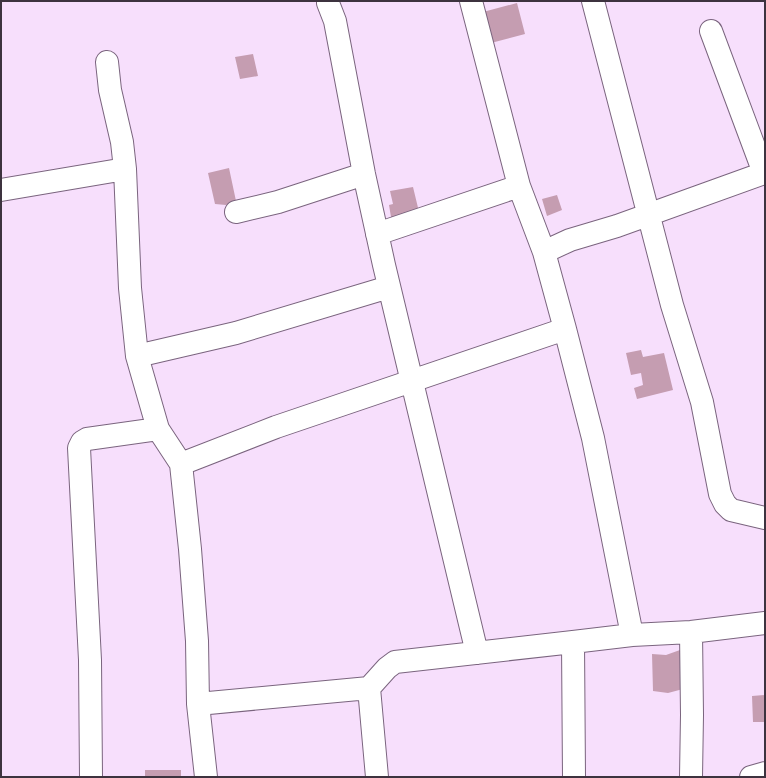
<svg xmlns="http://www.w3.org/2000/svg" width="766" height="778" font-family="'Titillium Web',sans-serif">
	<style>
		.building { fill: #c59db1 }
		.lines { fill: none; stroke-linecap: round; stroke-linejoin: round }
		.minor-casing { stroke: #7a647e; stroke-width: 24 }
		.minor { stroke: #fff; stroke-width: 22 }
	</style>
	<rect width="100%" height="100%" fill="#f7dffc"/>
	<path class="building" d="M517,3L525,34L491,43L483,12Z
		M253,54L258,76L240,79L235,57Z
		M229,168L236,201L226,205L215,204L208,173Z
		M413,187L420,216L392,223L389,205L393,204L390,191Z
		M557,195L562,210L547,216L542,199Z
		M641,350L643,357L664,353L673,390L637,399L634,388L643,385L641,373L631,375L626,353Z
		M680,650L683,689L668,693L653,691L652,654L666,655Z
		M765,695V722H753L752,696Z
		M145,770H181V777H145Z"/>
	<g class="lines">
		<g class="minor-casing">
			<path id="minor" d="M471,1L519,186L544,252
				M593,1L672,305L702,402L720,494L725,504L731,510L765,518
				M328,3L335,21L364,174L384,265L477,653
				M107,62L110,90L122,142L125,169L130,288L137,356L158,429L181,464L190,549L197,641L198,704L206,777
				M1,190L125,169
				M236,212L278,202L364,174
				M377,234L519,186
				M565,329L593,438L632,635
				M137,356L236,333L389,287
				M181,464L276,427L565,329L544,252L570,240L617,226L764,173L711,31
				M691,632L692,715L691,777
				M573,642L574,777
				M369,688L377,777
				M198,704L369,688L387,668L395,662L573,642L632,635L691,632L765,623
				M91,777L90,660L79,448L82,442L87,439L158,429
				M751,777L765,773"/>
		</g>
		<use href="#minor" class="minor"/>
	</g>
	<rect width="766" height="778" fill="none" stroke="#3d333f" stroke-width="4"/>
</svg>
